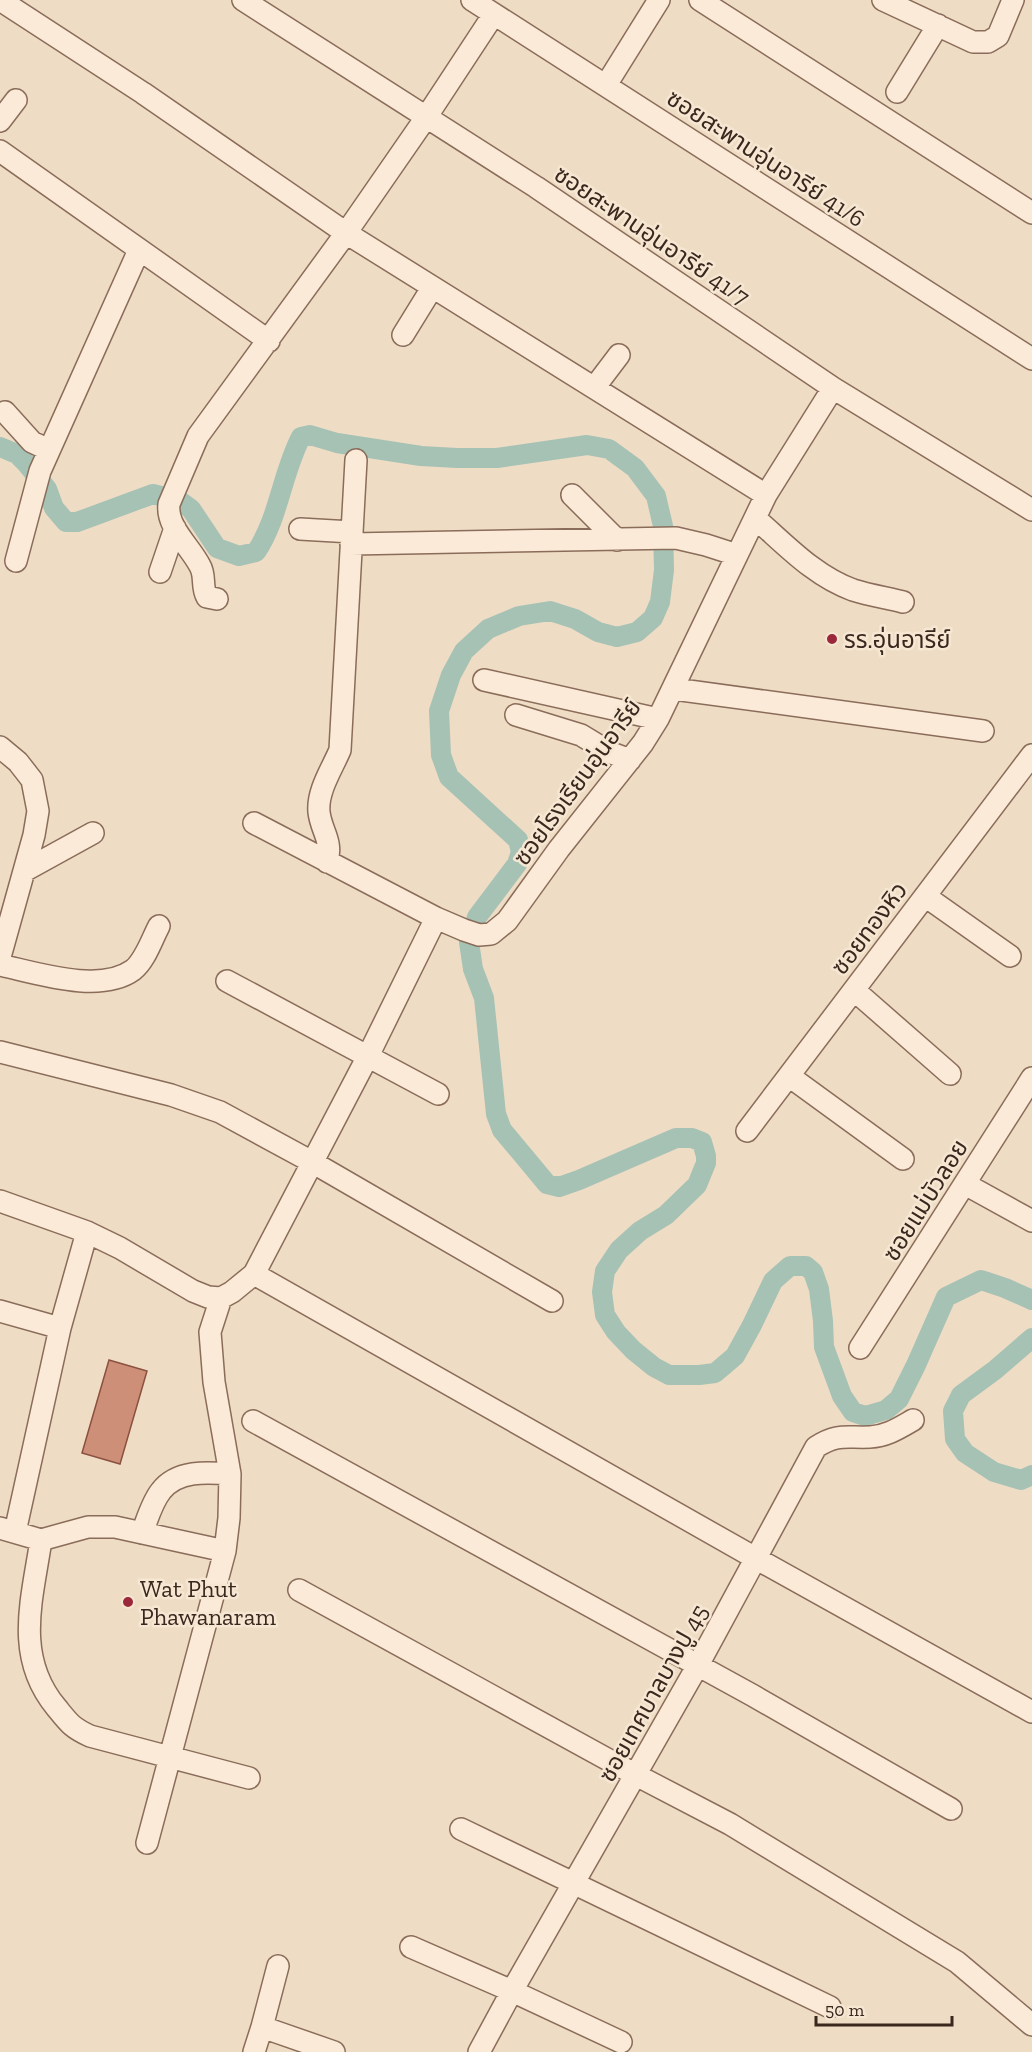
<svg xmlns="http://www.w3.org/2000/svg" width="1032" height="2052" font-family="'Zilla Slab','Noto Sans Thai',serif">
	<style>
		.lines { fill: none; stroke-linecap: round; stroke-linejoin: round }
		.canal { stroke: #a6c2b5; stroke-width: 20 }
		.building { fill: #ce8f79; stroke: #8a513f; stroke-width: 1.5 }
		.minor-casing { stroke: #8a6c5a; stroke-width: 24 }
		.minor { stroke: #faead7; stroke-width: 21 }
		.poi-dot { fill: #9b283a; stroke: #f6e7d3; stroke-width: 2 }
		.labels { text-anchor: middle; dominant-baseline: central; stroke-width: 5; stroke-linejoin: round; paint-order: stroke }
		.street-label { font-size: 24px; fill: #3a271e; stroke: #f6e7d3 }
		.poi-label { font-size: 24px; fill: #3a271e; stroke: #f6e7d3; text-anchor: start }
	</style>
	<rect width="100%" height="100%" fill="#efdcc4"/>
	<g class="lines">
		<path class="canal" d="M0,447L17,454L26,463L47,489L54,508L66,522H77L153,494L180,501L191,509L217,548L239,556L256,552C279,518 282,473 301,437L310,435L337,443L421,456L457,458H497L587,445L609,449L635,468L656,496L663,526L664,570L660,602L653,618L637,632L617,637L598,632L575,619L550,611L519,616L488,629L464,651L451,675L439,711L441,755L449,777L518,840L521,852L517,864L477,917L469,942L473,969L484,998L496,1114L502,1130L547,1184L559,1187L579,1180L676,1138H692L702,1142L706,1156V1163L697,1185L666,1215L640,1231L619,1250L605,1271L602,1292L605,1315L616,1332L633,1350L654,1367L669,1375H699L715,1373L735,1356L752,1325L773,1281L790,1266H806L813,1272L819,1289L823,1321L824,1347L842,1396L853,1412L865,1416L886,1410L899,1399L916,1365L946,1297L981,1280L1005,1288L1032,1300
			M1032,1338L995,1370L961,1395L953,1411L955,1439L965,1453L994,1472L1021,1480L1032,1475"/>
	</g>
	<path class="building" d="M109,1360L147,1371L120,1464L82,1453Z"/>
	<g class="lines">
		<g class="minor-casing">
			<path id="minor" d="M0,0L143,93L346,233L766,495
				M243,0L536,187L833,388L1032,510
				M472,0L1032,359
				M700,0L1032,213
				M883,0L973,42H988L998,36L1013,0
				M606,85L659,0
				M897,92L938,25
				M0,121L16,100
				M0,151L269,341
				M403,335L432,288
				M594,388L619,355
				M5,412L32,442L49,450
				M572,495L617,540
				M755,518C785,544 814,576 853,590C869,595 887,598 903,602
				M300,529L352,532
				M351,544L676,538L706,545L737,555
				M16,561L40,471L139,250
				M160,572L175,528
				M217,599L207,597C201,587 206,576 200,566C190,546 166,527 169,504L198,436L346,233L427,116L494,14
				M484,680L658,719
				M674,689L983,731
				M516,715L581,735L609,752L630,760
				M0,747L18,762L32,780L38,811L34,835L0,957
				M254,823L436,918L464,930L479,935L491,934L507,921L559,849L643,743L658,719L766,495L833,388
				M327,862C333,840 321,831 319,812C317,791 332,769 340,750L356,460
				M24,871L93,833
				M925,896L1010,956
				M0,965C37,973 100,994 133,970C145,961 152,939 159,926
				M227,981L438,1094
				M854,990L950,1074
				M0,1052L171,1095L220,1112L312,1162L552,1301
				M789,1076L903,1159
				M747,1131L1032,755
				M965,1184L1032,1221
				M0,1201L87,1232L120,1248L193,1291L208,1297L221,1298L232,1292L254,1274L368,1056L436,918
				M254,1274L757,1559L1032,1712
				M0,1311L60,1328
				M860,1348L1032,1078
				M253,1421L752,1695L951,1809
				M0,1528L41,1540L88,1527H115L225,1551
				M15,1532L60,1328L87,1232
				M142,1533C147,1520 152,1502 161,1491C177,1470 207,1472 230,1474
				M41,1540C32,1600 14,1656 56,1707C69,1723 71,1727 90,1736L249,1778
				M299,1590L636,1775L730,1824L957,1962L1032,2025
				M461,1829L830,2007
				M147,1843L225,1551L229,1518L230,1474L214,1382L210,1332L221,1298
				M411,1947L512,1991L621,2042
				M262,2027L278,1966
				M254,2052L262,2027L334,2052
				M479,2052L512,1991L698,1665L816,1447C838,1433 846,1438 870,1437C887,1436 899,1428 913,1420"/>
		</g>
		<use href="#minor" class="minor"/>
	</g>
	<g class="poi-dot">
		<circle cx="832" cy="639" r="6"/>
		<circle cx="128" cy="1602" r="6"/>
	</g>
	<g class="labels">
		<g class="street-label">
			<text transform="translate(766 158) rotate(33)">ซอยสะพานอุ่นอารีย์ 41/6</text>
			<text transform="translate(652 235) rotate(34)">ซอยสะพานอุ่นอารีย์ 41/7</text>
			<text transform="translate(577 782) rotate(-54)">ซอยโรงเรียนอุ่นอารีย์</text>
			<text transform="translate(869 928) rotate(-53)">ซอยทองหิว</text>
			<text transform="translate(925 1200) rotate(-58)">ซอยแม่บัวลอย</text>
			<text transform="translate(653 1693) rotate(-61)">ซอยเทศบาลบางปู 45</text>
		</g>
		<g class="poi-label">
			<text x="844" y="639">รร.อุ่นอารีย์</text>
			<text x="140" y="1588">Wat Phut<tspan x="140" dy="28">Phawanaram</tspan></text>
		</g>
	</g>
	<path d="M816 2016v9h136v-9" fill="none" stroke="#3a271e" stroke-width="3"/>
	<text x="825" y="2016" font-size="18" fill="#3a271e" stroke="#f6e7d3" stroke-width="4.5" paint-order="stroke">50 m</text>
</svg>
